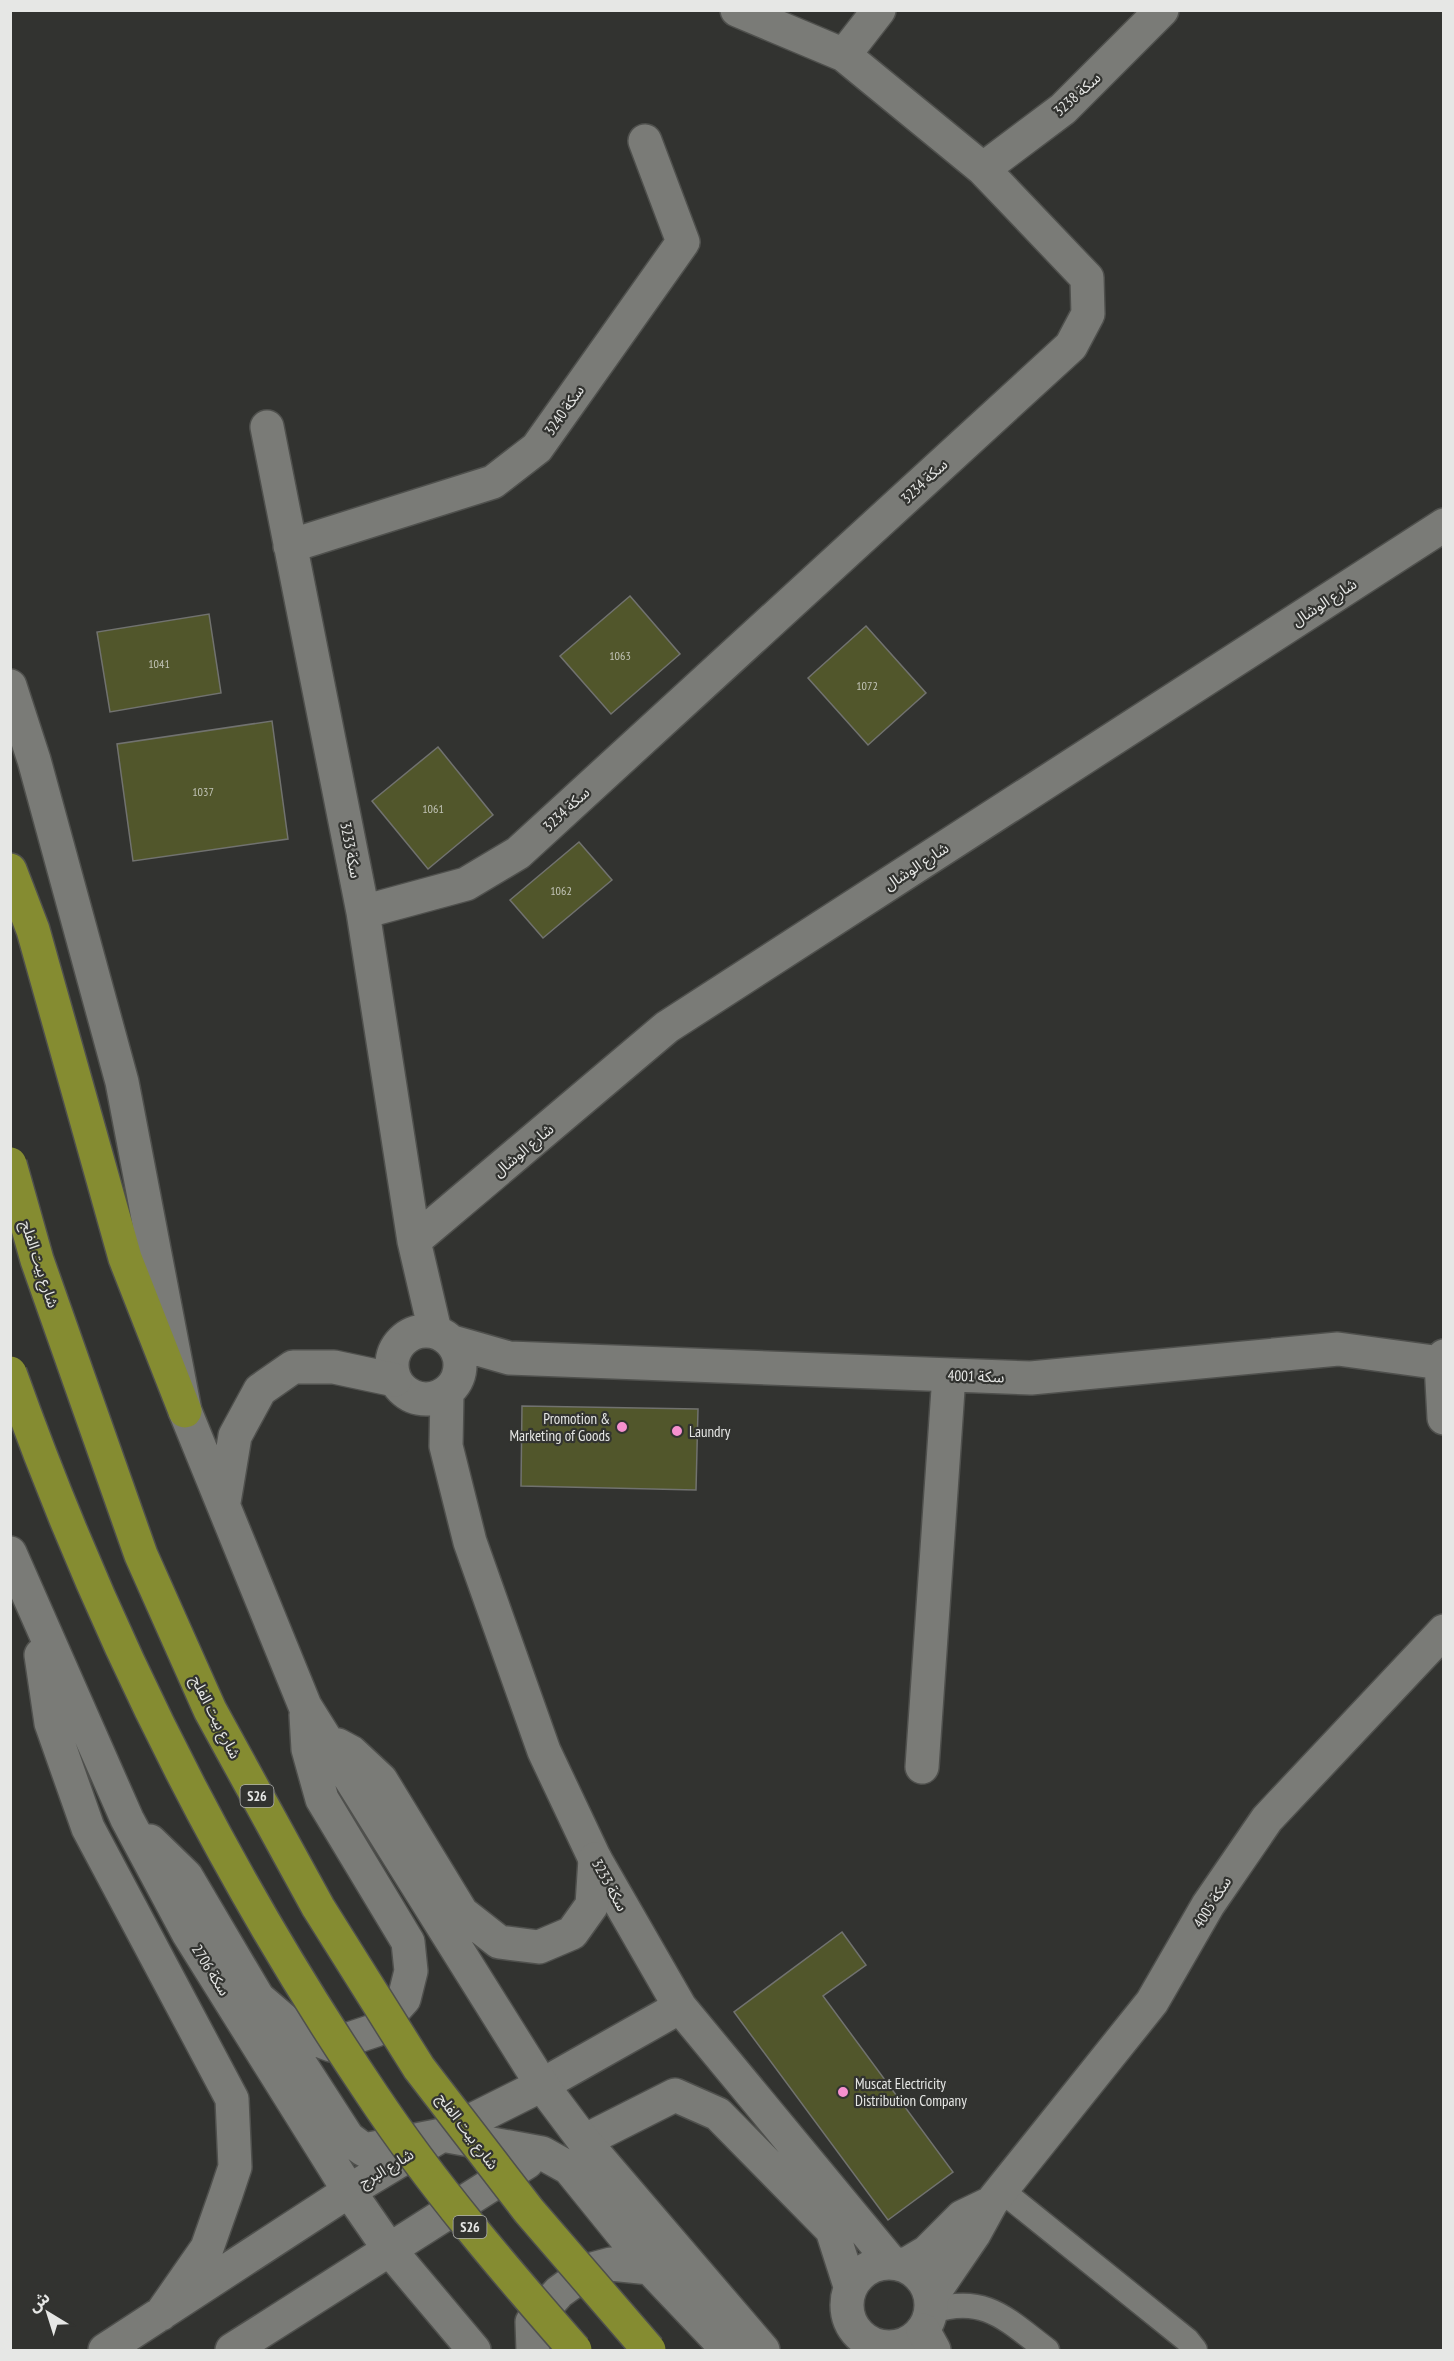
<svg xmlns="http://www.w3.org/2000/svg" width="1454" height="2361" font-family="'PT Sans Narrow','Noto Sans Arabic',sans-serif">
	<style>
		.building { fill: #51562b; stroke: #71726f; stroke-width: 1.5 }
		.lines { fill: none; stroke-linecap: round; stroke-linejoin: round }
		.service-casing { stroke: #4f504d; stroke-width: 27 }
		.minor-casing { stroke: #4f504d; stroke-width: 36 }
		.secondary-casing { stroke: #4f504d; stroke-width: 36 }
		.primary-casing { stroke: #4f504d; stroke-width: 36 }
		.service { stroke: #7a7b77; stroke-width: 24 }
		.minor { stroke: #7a7b77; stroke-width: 33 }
		.secondary { stroke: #7a7b77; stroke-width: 33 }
		.primary { stroke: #858c31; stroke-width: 33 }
		.primary-bridge-casing { stroke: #4f504d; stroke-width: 36; stroke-linecap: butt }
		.primary-bridge { stroke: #858c31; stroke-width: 33 }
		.poi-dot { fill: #f690cf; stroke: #323330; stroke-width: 2 }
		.labels { text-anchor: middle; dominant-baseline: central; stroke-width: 4.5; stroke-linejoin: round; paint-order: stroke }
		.number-label { font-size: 12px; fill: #c1c3b6 }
		.shield { fill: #323330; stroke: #b0b1af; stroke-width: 1.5 }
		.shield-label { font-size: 14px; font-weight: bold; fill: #e6e7e5 }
		.street-label { font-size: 15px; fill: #e6e7e5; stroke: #323330 }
		.poi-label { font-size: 15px; fill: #e6e7e5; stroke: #323330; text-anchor: start }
	</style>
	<rect width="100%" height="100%" fill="#323330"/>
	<path class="building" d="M630,596L680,654L611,714L560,656Z
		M209,614L221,693L110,712L97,632Z
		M866,626L926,693L868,745L808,678Z
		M272,721L288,839L133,861L117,744Z
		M438,747L493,815L428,869L372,801Z
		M579,842L612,880L543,938L510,900Z
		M522,1406L698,1409L696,1490L521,1486Z
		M842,1932L866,1965L823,1996L953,2172L888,2220L734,2012Z"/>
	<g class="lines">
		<g class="service-casing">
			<path id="service" d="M1001,2190L1187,2340L1195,2350
				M932,2311C985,2294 1007,2320 1047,2350"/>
		</g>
		<g class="minor-casing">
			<path id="minor" d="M844,55L879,10
				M983,169L1063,109L1162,10
				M267,427L363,912L414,1241L435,1331
				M290,546L493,482L537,448L683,242L645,141
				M363,912L466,884L518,853L1071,346L1088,314L1087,278L983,169L844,55L737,10
				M414,1241L667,1027L1444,525
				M392 1365a34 34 0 1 1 68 0a34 34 0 1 1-68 0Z
				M453,1342L509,1358L1031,1378L1338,1349L1441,1363
				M1444,1356L1441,1363L1444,1418
				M447,1393L446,1446L470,1542L544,1751L595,1859L680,2007L890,2261
				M922,1767L949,1375
				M542,2085L680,2007
				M584,2141L675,2095L718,2114L832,2230L850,2286
				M847 2305a42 42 0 1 1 84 0a42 42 0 1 1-84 0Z
				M905,2265L927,2252L962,2217L987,2205
				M931,2297L974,2234L991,2203L1152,2002L1208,1905L1267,1819L1444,1631"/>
		</g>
		<g class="secondary-casing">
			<path id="secondary" d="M10,686L34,760L122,1082L185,1411L305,1706L542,2085L584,2141L763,2350
				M224,1502L235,1436L260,1390L293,1367H334L395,1380
				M10,1553L127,1819L188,1933L349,2191L389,2249L474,2350
				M41,1655L51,1723L88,1828L232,2099L235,2167L226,2194L207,2248L161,2314
				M338,1745L351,1752L381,1780L462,1913L499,1942L539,1947L572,1933L592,1905L595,1859
				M150,1841L186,1876L258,1998L299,2033L331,2045L376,2030L404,1999L411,1971L408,1942L322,1799L308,1749L306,1715
				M272,2020L348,2138L364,2150L442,2135L542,2153L569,2168L650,2268
				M923,2330L934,2350
				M105,2350L349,2191L442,2135L542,2085
				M232,2350L527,2162
				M533,2350L532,2322L559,2292L589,2270L611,2264L650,2268L728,2350"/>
		</g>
		<g class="primary-casing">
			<path id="primary" d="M10,870L33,930L125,1258L185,1411"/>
		</g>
		<use href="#service" class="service"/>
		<use href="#minor" class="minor"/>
		<use href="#secondary" class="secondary"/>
		<use href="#primary" class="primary"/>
		<g class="primary-bridge-casing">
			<path id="primary-bridge" d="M10,1164L37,1260L141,1555L210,1710L318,1907L419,2068L529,2211L649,2350
				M10,1373C101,1628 222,1872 373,2096C433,2186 504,2269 575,2350"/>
		</g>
		<use href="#primary-bridge" class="primary-bridge"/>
	</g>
	<g class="poi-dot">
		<circle cx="622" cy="1427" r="6"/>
		<circle cx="677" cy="1431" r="6"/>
		<circle cx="843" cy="2092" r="6"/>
	</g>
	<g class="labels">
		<g class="number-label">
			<text x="620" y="655">1063</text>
			<text x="159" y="663">1041</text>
			<text x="867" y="685">1072</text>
			<text x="203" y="791">1037</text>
			<text x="433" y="808">1061</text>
			<text x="561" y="890">1062</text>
		</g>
		<g class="shield">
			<rect x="240.5" y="1785" width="33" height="22" rx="4.5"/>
			<rect x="453.5" y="2216" width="33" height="22" rx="4.5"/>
		</g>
		<g class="shield-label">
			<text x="257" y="1796">S26</text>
			<text x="470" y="2227">S26</text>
		</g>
		<g class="street-label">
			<text transform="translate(1077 94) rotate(-42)">سكة 3238</text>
			<text transform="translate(564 410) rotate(-55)">سكة 3240</text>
			<text transform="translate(924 481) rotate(-43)">سكة 3234</text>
			<text transform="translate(1324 602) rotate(-33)">شارع الوشال</text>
			<text transform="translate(566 809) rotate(-43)">سكة 3234</text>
			<text transform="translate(351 850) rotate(79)">سكة 3233</text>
			<text transform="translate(916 866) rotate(-33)">شارع الوشال</text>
			<text transform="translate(523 1150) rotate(-40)">شارع الوشال</text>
			<text transform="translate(40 1264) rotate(72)">شارع بيت الفلج</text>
			<text transform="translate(976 1376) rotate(2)">سكة 4001</text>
			<text transform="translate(216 1717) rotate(63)">شارع بيت الفلج</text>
			<text transform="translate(610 1885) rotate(61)">سكة 3233</text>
			<text transform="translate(1212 1902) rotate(-58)">سكة 4005</text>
			<text transform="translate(211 1970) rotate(58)">سكة 2706</text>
			<text transform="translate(468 2131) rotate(53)">شارع بيت الفلج</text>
			<text transform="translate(386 2168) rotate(-31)">شارع البرج</text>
		</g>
		<g class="poi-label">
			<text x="610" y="1418" text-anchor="end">Promotion &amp;<tspan x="610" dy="17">Marketing of Goods</tspan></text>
			<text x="689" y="1431">Laundry</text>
			<text x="855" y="2083">Muscat Electricity<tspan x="855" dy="17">Distribution Company</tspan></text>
		</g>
	</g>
	<rect width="1454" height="2361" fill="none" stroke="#e6e7e5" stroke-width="24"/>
	<g transform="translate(48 2313) rotate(322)" stroke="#323330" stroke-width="4.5" paint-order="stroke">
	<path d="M0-4.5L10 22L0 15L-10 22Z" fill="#e6e7e5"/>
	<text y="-9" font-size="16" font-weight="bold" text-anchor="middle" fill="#e6e7e5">ش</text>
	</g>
</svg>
